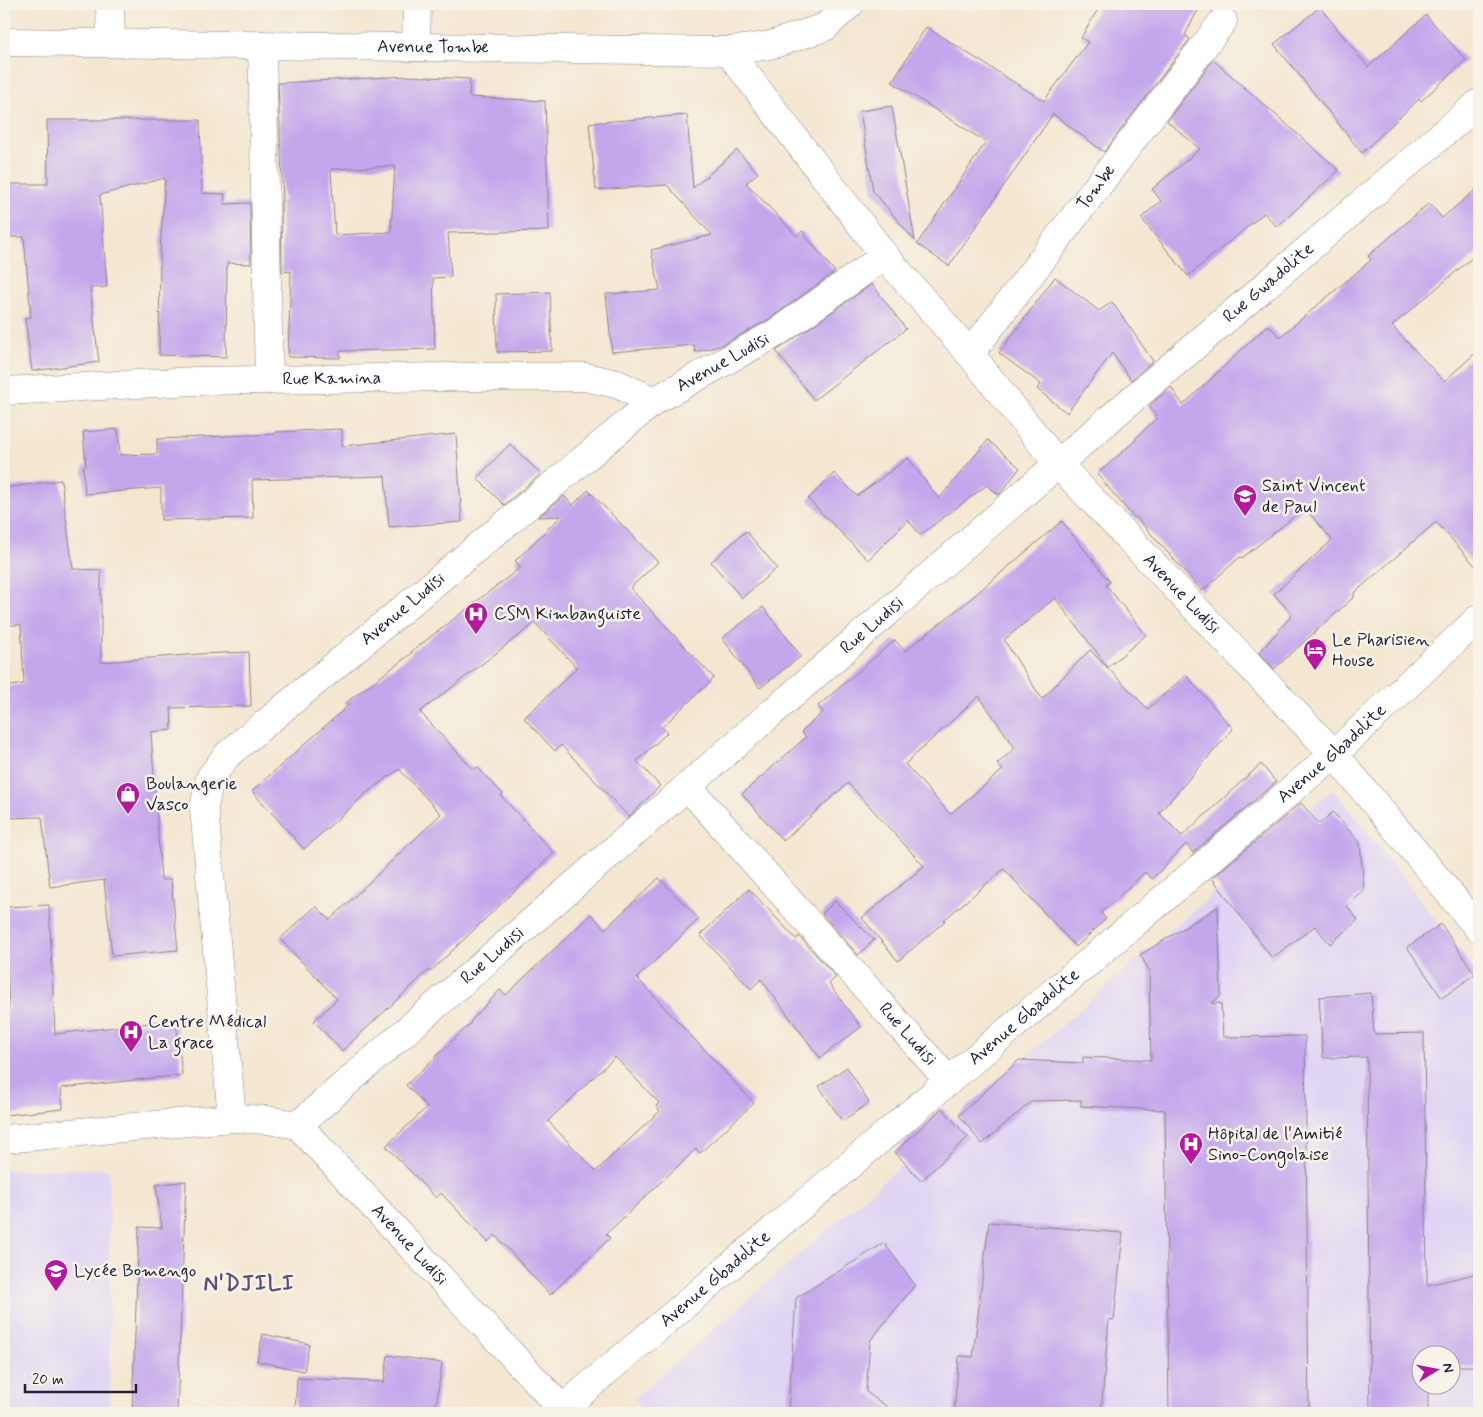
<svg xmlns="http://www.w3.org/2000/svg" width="1483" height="1417" font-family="Mynerve,sans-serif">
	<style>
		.built { fill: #e0d4f4; fill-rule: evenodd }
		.building { fill: #c3a7ec; fill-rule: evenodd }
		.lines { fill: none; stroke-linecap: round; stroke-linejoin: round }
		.minor-casing { stroke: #8b8486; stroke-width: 29 }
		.minor { stroke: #fff; stroke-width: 28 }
		.labels { text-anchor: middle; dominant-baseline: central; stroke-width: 5; stroke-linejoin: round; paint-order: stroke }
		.street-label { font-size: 18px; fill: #22223b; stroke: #f7f3e8 }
		.poi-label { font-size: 18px; fill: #22223b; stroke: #f7f3e8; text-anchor: start }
		.district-label { font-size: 22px; font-weight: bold; letter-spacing: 1px; fill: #5a5179; stroke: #f7f3e8 }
	</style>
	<rect width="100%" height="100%" fill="#f7f3e8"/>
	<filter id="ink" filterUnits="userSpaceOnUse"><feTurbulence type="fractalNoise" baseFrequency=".02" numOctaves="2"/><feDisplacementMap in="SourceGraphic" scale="10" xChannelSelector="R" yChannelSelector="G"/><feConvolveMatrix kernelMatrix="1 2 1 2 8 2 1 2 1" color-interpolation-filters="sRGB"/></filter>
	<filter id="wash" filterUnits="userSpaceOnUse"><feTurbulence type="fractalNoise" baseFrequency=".0096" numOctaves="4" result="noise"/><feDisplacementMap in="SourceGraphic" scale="20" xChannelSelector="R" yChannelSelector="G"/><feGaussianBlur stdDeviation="1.12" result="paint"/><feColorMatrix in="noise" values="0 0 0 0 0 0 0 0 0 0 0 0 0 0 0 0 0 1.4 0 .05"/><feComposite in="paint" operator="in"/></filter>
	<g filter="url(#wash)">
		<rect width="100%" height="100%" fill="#f4e7d2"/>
		<path class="built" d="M1333,789L1479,975V1413H645L634,1399ZM1420,1354H1450V1384H1420Z
			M109,1169L110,1413H4V1170Z"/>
		<g id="blocks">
			<path class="building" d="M1101,4H1201L1185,35L1190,39L1104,152L1053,114L949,266L917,244L986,142L892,82L926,27L1044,101L1088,42L1081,38Z
				M1320,7L1368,67L1426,15L1466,60L1421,101L1419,99L1362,153L1274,44Z
				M1213,60L1339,170L1277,227L1264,213L1188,276L1141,218L1161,201L1152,189L1200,149L1167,121Z
				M408,76L470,79L469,97L545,101L549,231L448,233L451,277L433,278L435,349L340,351V358L288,357L291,271L282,272L281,201H283L278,83ZM395,166L391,232L335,235L331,169Z
				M892,106L915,241L873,191L860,111Z
				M687,115L693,188L737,150L758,173L746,183L797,236L802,231L835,272L768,320L720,346L695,352L694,345L612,352L606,294L660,290L651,250L712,235L667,185L596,190L589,123Z
				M47,120H200L202,193L225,194L224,204L250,203L251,264L227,263L226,357L159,355L160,252L165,178L100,195L107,287L90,288L99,362L32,371L25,318L31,317L24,237H4V184H48Z
				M1479,187V252L1392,326L1444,381L1479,350V570L1436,522L1353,594L1355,596L1274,669L1259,653L1292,615L1274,594L1332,540L1305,508L1242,558L1240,557L1202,591L1136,517L1134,518L1097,474L1136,440L1135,439L1157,418L1149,406L1171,387L1183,405L1268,325L1280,337L1371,260L1368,256L1429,203L1442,218Z
				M1055,277L1099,311L1112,302L1153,361L1131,380L1112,353L1067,413L1037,389L1041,384L999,353Z
				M872,284L906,329L814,400L776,351Z
				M550,292L552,351L497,352L496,294Z
				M118,429L120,455L157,454V439L275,434V432L342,429V446L456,434L462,522L389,527L385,476L252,480L253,518L161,520V488L85,494L83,467L86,466L83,432Z
				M988,440L1020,468L999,495L987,485L920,535L908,520L868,560L808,499L834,473L857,496L908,458L939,499Z
				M510,444L541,474L504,505L477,478Z
				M61,480L73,569L101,570V662L199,654L249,652L251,706L171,708L172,730L151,732L161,880L171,879L178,950L112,956L104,880L50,887L42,817L4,818V687L24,684L21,625H4V488Z
				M588,490L658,562L630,588L714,678L662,727L667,733L637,761L660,786L629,817L561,745L555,751L524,718L577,668L535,623L420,712L474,770L477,767L503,794L501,796L554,853L430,972L429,970L342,1051L314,1021L337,999L280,939L316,906L330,920L441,814L399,769L369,791L304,849L252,791L350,704H344L412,653L411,652L521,567L515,561L561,516L538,517L564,496L573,505Z
				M1062,521L1110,582L1106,585L1146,635L1108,667L1055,598L1004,640L1042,699L1090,650L1148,709L1186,675L1233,729L1159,813L1182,836L1261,764L1276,782L1193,853L1186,844L1152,879L1145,872L1101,913L1106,919L1076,947L1004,869L944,920L945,921L898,961L862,918L924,866L848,783L783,841L742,794L806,737L801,732L823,712L818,706L895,640L905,651L962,606ZM979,696L1015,748L997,764L1003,770L950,814L905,764Z
				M746,531L777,568L742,598L711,562Z
				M763,607L801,656L760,688L722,638Z
				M1301,803L1319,824L1333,812L1360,843L1364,891L1347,906L1358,920L1330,944L1315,926L1272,958L1212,878Z
				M659,878L699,919L637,978L754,1103L700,1153L696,1149L606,1234L610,1238L550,1295L495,1235L488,1242L441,1193L436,1198L386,1146L427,1107L406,1085L471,1023L470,1022L500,990L506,995L591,914L605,929ZM615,1057L659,1103L656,1106L660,1111L596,1171L548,1121Z
				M749,889L796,939L799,936L836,977L829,984L861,1027L820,1058L761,979L751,989L700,935Z
				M835,901L874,940L858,955L822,914Z
				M49,905L55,1034L176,1020L182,1075L61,1088L63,1109L6,1115L4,1098V1009H9L4,907Z
				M1218,907L1221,996L1211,1004L1221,1003L1223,1037L1305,1036L1309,1413H1169L1165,1110L1081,1106V1100L1032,1101L982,1144L959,1115L1019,1060L1083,1063V1057L1151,1060L1149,970L1140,955Z
				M1441,924L1475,974L1442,998L1407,947Z
				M1371,993L1374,1034L1424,1033L1427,1285L1479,1273V1366H1450V1354H1420V1384H1428V1413H1370L1367,1057L1323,1058L1319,997Z
				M847,1067L869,1103L842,1121L819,1086Z
				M942,1108L968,1137L921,1181L895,1152Z
				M186,1181L177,1413H132L139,1227L162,1228L156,1185Z
				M989,1222L1123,1233L1114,1320L1109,1319L1101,1413H954L959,1356L973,1357Z
				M884,1243L915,1285L870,1341L866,1392L896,1413H788L796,1298Z
				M263,1334L309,1344L304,1371L257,1361Z
				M388,1355L442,1363L435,1413H295L297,1378L384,1382Z"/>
		</g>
	</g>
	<g filter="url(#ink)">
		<use href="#blocks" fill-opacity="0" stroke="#8b8486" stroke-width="1"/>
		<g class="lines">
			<g class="minor-casing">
				<g id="minor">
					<path d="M110,4L111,43"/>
					<path id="s1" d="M4,42L728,51L771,45L825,27L850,4"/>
					<path d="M262,45L269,380"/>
					<path d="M416,47L417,4"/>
					<path id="s2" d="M728,51L885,256L970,354L1058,464L1334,754L1479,929"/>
					<path id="s3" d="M970,354L1223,21"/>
					<path id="s4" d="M4,391L196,381L444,377H585L617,384L654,401"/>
					<path id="s5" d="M687,786L949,1081"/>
					<path id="s6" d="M232,1118L204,808L210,778L227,755L654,401L776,333L885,256"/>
					<path id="s7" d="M298,1125L1121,409L1479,103"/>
					<path id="s8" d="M4,1139L232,1118L267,1120L298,1125L566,1413"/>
					<path id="s9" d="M562,1409L1334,754L1479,618"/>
				</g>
			</g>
			<use href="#minor" class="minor"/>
		</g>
	</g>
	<defs>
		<g id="school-pin" transform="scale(1.25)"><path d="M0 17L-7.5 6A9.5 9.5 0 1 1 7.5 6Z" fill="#b5179e" stroke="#f7f3e8"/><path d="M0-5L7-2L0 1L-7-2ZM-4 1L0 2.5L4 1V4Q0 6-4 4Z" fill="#fff"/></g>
		<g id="hospital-pin" transform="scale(1.25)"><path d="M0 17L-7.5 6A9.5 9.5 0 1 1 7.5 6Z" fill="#b5179e" stroke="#f7f3e8"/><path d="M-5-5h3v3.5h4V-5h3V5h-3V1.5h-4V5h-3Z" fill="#fff"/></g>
		<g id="hotel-pin" transform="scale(1.25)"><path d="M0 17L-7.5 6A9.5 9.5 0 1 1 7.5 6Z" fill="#b5179e" stroke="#f7f3e8"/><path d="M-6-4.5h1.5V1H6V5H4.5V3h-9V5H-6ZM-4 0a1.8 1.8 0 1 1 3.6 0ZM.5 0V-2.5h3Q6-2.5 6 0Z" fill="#fff"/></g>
		<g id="shop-pin" transform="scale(1.25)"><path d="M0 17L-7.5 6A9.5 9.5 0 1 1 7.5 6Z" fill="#b5179e" stroke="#f7f3e8"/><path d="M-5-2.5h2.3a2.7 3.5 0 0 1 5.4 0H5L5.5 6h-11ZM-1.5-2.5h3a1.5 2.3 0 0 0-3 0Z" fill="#fff"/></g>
	</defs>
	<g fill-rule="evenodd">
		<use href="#school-pin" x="1245" y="496"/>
		<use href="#hospital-pin" x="476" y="614"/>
		<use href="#hotel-pin" x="1315" y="650"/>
		<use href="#shop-pin" x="128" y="794"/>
		<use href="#hospital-pin" x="131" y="1032"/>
		<use href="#hospital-pin" x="1191" y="1144"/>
		<use href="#school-pin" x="56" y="1271"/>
	</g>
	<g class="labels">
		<g class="street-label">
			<text stroke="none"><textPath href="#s1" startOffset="429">Avenue Tombe</textPath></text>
			<text stroke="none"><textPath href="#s3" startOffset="209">Tombe</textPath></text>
			<text stroke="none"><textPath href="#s7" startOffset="1285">Rue Gwadolite</textPath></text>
			<text stroke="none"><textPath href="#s6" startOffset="1004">Avenue Ludisi</textPath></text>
			<text stroke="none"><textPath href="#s4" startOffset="328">Rue Kamina</textPath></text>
			<text stroke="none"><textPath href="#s2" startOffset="708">Avenue Ludisi</textPath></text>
			<text stroke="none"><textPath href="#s6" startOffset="599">Avenue Ludisi</textPath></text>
			<text stroke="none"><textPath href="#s7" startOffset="761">Rue Ludisi</textPath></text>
			<text stroke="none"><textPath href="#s9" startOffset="1011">Avenue Gbadolite</textPath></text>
			<text stroke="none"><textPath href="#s7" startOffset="258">Rue Ludisi</textPath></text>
			<text stroke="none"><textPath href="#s9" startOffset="606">Avenue Gbadolite</textPath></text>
			<text stroke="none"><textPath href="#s5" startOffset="332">Rue Ludisi</textPath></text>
			<text stroke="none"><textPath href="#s8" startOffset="459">Avenue Ludisi</textPath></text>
			<text stroke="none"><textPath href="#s9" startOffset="201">Avenue Gbadolite</textPath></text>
		</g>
		<g class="poi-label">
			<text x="1262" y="486">Saint Vincent<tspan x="1262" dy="21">de Paul</tspan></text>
			<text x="494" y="614">CSM Kimbanguiste</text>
			<text x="1332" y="640">Le Pharisien<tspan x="1332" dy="21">House</tspan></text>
			<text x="146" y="784">Boulangerie<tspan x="146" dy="21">Vasco</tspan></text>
			<text x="148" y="1022">Centre Médical<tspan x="148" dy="21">La grace</tspan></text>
			<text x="1208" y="1134">Hôpital de l'Amitié<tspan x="1208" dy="21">Sino-Congolaise</tspan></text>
			<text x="74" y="1271">Lycée Bomengo</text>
		</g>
		<g class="district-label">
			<text x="249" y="1284">N'DJILI</text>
		</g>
	</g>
	<rect width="1483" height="1417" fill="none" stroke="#f7f3e8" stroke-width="20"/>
	<g transform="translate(1436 1370) rotate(80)"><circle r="24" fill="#f7f3e8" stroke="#a29fa3"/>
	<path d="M0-4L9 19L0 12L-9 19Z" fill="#b5179e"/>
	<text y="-8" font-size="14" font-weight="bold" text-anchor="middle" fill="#22223b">N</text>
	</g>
	<path d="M25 1384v8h111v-8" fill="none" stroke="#22223b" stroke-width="2.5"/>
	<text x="32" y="1384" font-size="15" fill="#22223b" stroke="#f7f3e8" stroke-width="4" paint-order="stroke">20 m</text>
</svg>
